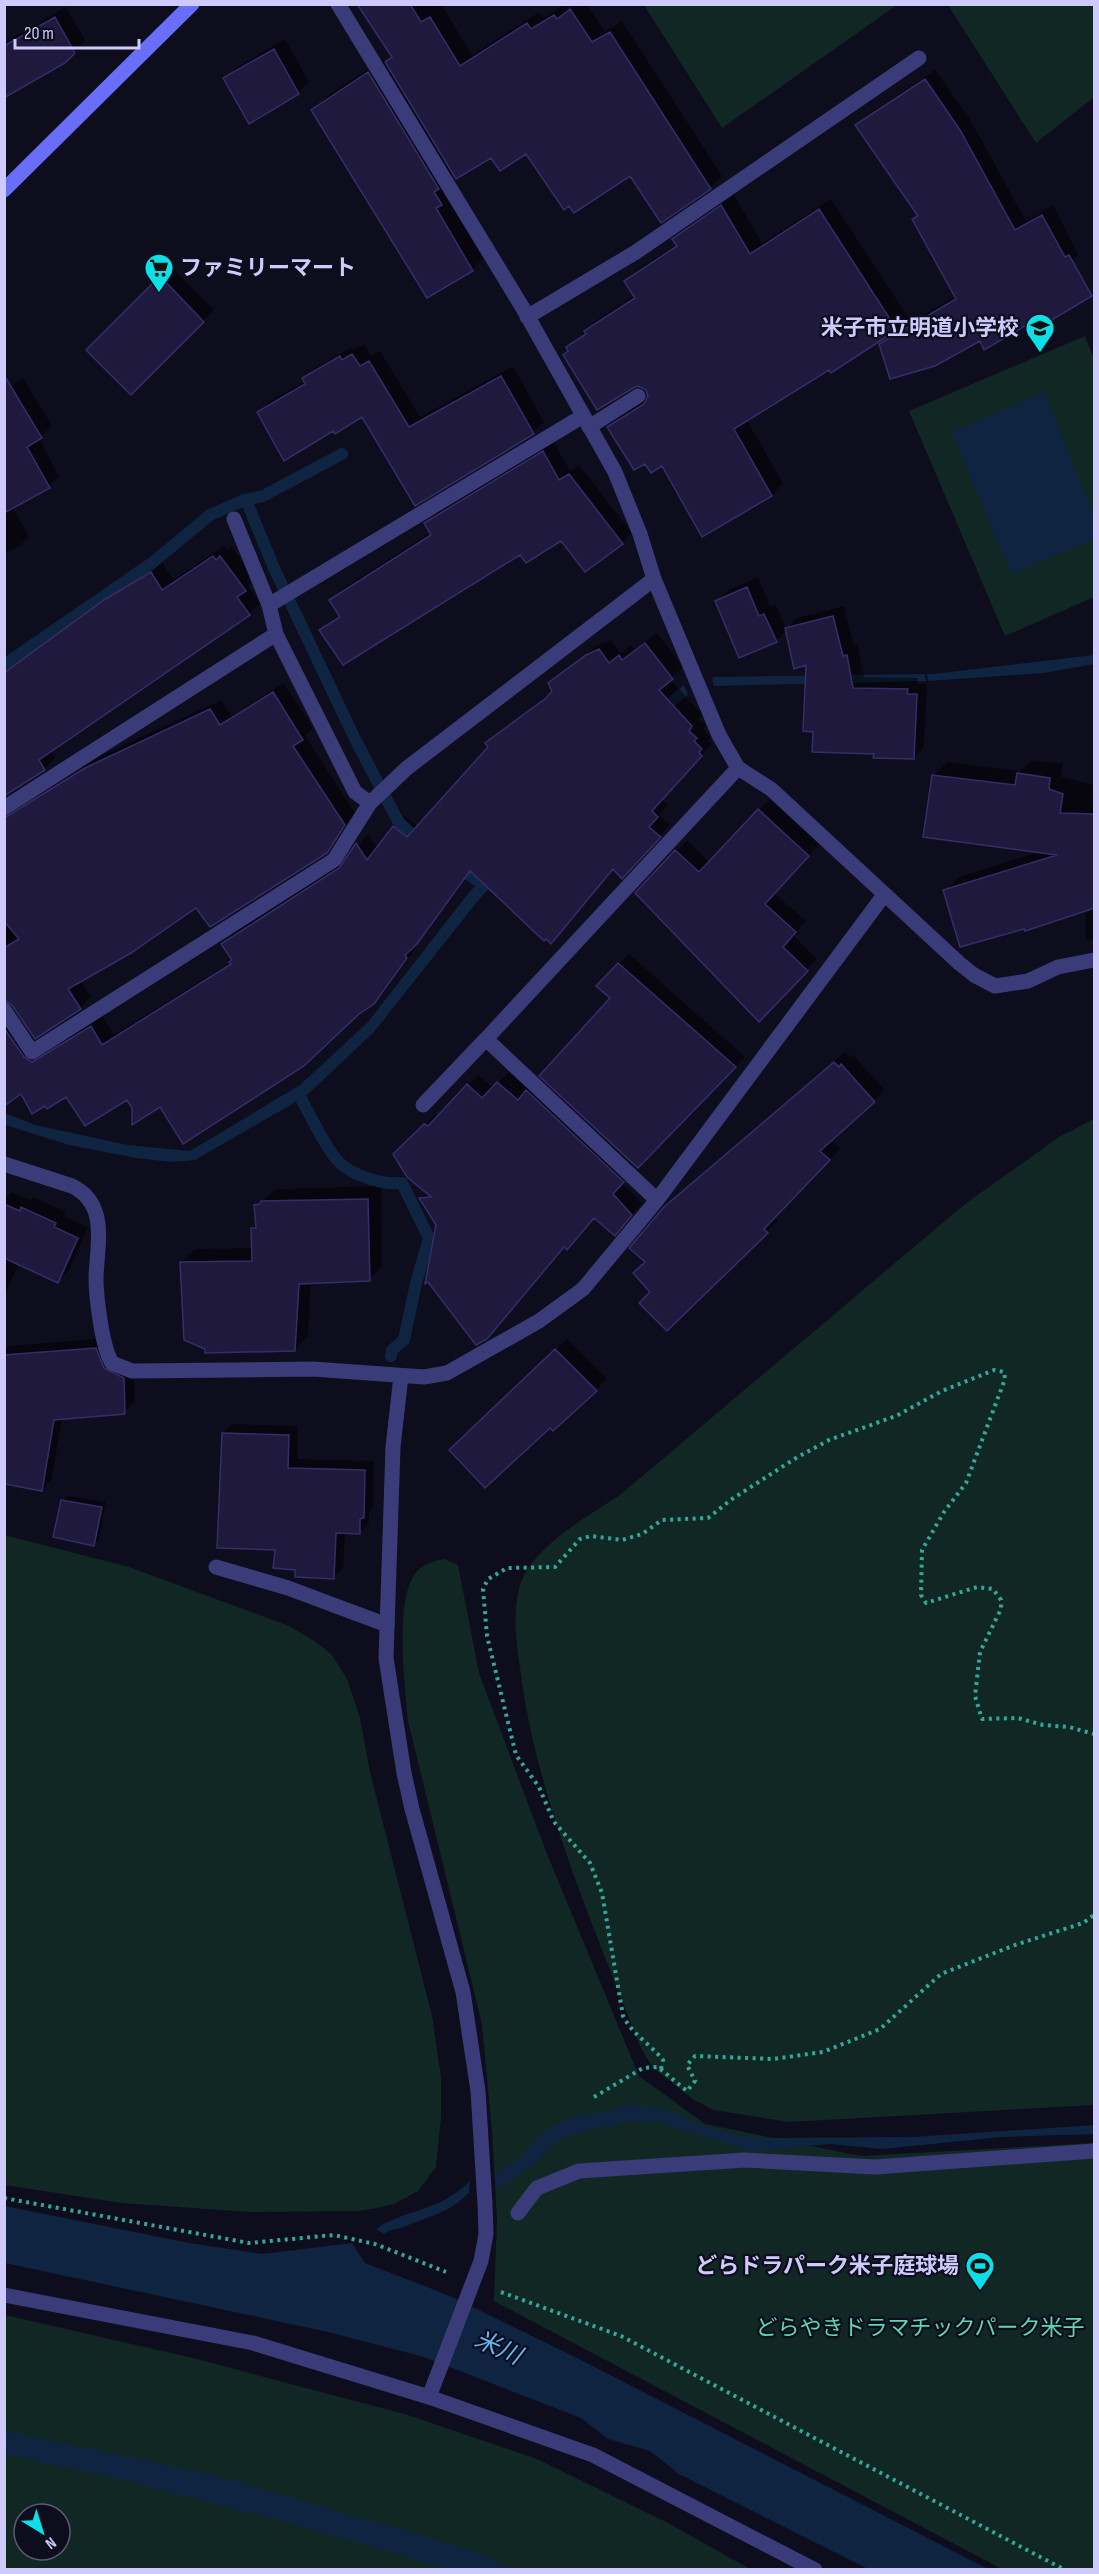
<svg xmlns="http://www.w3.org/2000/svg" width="1099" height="2574" font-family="'Sofia Sans Condensed','Noto Sans JP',sans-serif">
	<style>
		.green { fill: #102724; fill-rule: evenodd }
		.water { fill: #0e2440 }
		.shadow { fill: #0007 }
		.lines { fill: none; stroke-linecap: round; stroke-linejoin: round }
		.stream { stroke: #0e2440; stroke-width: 12 }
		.building { fill: #1f1a3d; stroke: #352d68; stroke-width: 1.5 }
		.path { stroke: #33a89a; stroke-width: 4; stroke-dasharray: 3 4.5; stroke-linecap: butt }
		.service { stroke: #3a3c7a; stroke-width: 15 }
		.minor { stroke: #3a3c7a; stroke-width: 15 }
		.tertiary { stroke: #3a3c7a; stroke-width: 15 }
		.secondary { stroke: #686ef7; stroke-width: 15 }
		.labels { text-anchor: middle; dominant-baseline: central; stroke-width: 4.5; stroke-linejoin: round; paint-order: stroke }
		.poi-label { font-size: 22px; font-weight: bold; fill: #cecbfc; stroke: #0e0d1d; text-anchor: end }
		.park-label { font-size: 22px; fill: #5cd7b0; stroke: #0e0d1d }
		.water-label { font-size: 24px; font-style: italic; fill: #5fbaf7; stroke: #0e0d1d }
	</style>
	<rect width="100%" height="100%" fill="#0e0d1d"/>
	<path class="green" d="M644,5H897L722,128Z
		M948,5H1094V97L1036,143Z
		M1085,336L1094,359V597L1005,636L909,411Z
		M1094,1119V2105L789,2122L714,2110L694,2100L652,2067L640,2046C594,1927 538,1801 521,1675C517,1647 512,1617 519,1589C529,1548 587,1517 620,1495L965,1204L1059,1137Z
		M4,1535L129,1567L289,1626L316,1642L332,1655L347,1679L360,1718L370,1772L432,2016L441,2077V2117L436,2167L418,2191L394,2204L377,2208L358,2211L249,2212L122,2203L5,2185Z
		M444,1559L458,1565L479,1673L547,1854L639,2076L705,2124L861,2156L1094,2143V2569L1000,2568L494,2301L497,2221L492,2132L482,2024L408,1721C405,1685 395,1607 413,1577C420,1565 432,1561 444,1559Z
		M5,2315L193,2358L408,2415L537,2459L666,2522L750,2569L5,2570ZM24,2514H60V2550H24Z"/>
	<path class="water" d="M1044,392L1094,515V539L1011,574L952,432Z
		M1094,655V664L1044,673L928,681L927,674H933Z
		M925,674L926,681L714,686L712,679L714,677Z
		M684,685L688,695L604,761L476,903L374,1032L306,1096L195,1160L172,1162L136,1158L69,1145L5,1125V1113L35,1125L128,1145L190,1151L300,1085L368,1022L467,895L597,753Z
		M631,2104L666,2110L713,2129L751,2138L913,2137L1094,2125V2134L1001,2137L882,2149L830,2144L750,2151L659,2122L632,2121L572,2134L551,2146L534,2164L497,2191L495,2174L520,2158L539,2136L552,2126L572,2117L603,2112Z
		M470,2181L469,2193C447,2214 432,2215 406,2226C398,2230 391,2228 384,2234L376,2229C399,2213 428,2211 451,2196C458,2192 464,2186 470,2181Z
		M5,2206L189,2243L263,2254L352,2243L365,2263L450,2296L579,2359L988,2569H868L679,2474L650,2451L608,2439L581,2418L424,2357L328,2332L5,2263Z
		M5,2431L214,2475L477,2552L510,2569H448L301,2526L128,2481L5,2454Z"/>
	<path class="shadow" d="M359,4H441L472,55L539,12L543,18L566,4L569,8L575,4H587L605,32L622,21L722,176L710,188L526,152L491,156L454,173L449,178L486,255L472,270L313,111L327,96L383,59L386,63L393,56Z
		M66,7L85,40L64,62L4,97V43Z
		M285,39L309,82L298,93L225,79L236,68Z
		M935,70L970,119L1026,221L1053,205L1078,255L980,339L881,344L893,333L747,420L783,483L772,495L702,535L662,464L645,462L609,427L621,415L649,398L647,389L568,348L598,319L635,295L626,281L638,269L677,244L674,239L686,228L734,195L762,243L831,199L908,317L894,332L956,296L914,219L919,215L857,125L868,115Z
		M171,267L214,310L131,393L88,350Z
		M364,344L371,356L380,351L420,417L513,366L544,422L533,433L415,504L362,415L334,429L259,412L270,401L305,381L304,379L315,368L352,347L354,350Z
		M23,378L52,426L39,438L59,476L49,486L13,508L29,537L18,547L4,555V390Z
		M554,442L570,471L579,465L632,533L622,543L586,570L562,539L520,553L321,631L340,615L331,600L341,590L431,532L426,523L436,513Z
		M224,546L227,550L232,547L255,579L248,586L260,603L249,614L51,750L55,758L44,769L4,796V650L14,664L117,589L162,562L173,580Z
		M758,577L770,606L776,604L786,629L797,618L844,606L854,645H858L864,677L918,678L917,684H927L924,747L914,758L875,753L815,730L807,663L787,630L776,641L717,601L728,590Z
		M657,633L683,667L670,679L702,714L699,719L706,726L704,730L711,737L709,740L712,744L662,800L668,805L659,815L670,825L633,866L614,868L551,942L472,871L428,931L416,944L417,946L385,991L373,1003L160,1105L133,1108L127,1098L22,1092L4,1104V796L7,803L15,808L22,806L98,757L221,700L232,716L284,683L313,728L305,736L355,813L337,840L326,852L197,906L80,980L91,997L80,1008L13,1003L5,999L38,1050H49L102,1016L114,1035L234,960L223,944L233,933L345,862L368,834L378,849L405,816L418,827L490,747L487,743L554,691L550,684L598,645L611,640L621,653L631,646L634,650Z
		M1032,760L1063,764L1061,777L1094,785V940L1085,939L1086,909L945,891L959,877L1042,851L933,776L947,762L1020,771Z
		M770,799L819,844L774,893L806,921L793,935L817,959L769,1010L676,851L687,841L710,862Z
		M629,954L745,1057L638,1166L612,998L598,986Z
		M845,1052L850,1057L853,1055L885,1090L831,1140L840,1149L774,1217L778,1221L667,1329L652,1292L647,1262L677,1196Z
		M509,1072L529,1090L538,1081L634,1171L622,1183L642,1203L625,1223L595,1217L565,1246L497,1327L421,1198L427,1192L395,1154L436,1114L440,1116L478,1075L493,1088Z
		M381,1186L382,1266L369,1280L311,1282L308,1336L294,1350L182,1262L195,1249L253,1248L252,1228L257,1223L256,1205L276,1189Z
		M12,1192L30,1200L34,1197L66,1212L64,1216L88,1227L69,1270L58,1281L19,1263L4,1297V1199Z
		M106,1338L114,1357L134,1368L135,1402L124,1413L62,1418L52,1479L42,1489L4,1482V1350L9,1346Z
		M567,1339L607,1379L596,1390L550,1426L462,1439Z
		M233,1424L298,1426L297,1459L374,1461L373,1507L369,1511V1522L360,1532H345L343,1568L333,1577L297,1569L276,1549L223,1433Z
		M68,1496L106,1502L99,1539L94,1544L62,1501Z"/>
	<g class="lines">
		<path class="stream" d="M246,500L274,568L355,739L398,821L411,834L423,843
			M4,665L152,563L210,515L244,500L263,496L342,454
			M455,865L484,885
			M298,1093C307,1109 327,1151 338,1161C352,1176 383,1185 402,1183L429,1238L416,1283L404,1340L392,1350L391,1356"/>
	</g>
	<path class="building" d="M357,4H410L421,22L430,17L460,66L527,23L531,29L554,15L557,19L570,9L592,42L610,32L711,189L661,223L630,176L574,213L569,206L564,210L526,154L500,171L491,158L456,179L385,62L392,57Z
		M55,17L75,53L65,63L4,98V46Z
		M274,49L299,94L249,124L223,78Z
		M368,72L439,189L434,192L442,205L436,208L473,271L427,298L311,110Z
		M925,79L960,130L1015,230L1042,215L1065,257L1069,255L1092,296L1045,324L1042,316L984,350L980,341L935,366L890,379L879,344L956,299L912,219L918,216L855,125Z
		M721,205L750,254L819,209L897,330L831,373L829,370L734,429L772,496L702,537L662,466L651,473L645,464L634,470L607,427L644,404L648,396L646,390L638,386L633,388L597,410L563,355L568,351L566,347L586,334L584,331L635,298L624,281L677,246L672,239Z
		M160,276L204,322L131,395L86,350Z
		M352,354L360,366L369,361L409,427L501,376L534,434L415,506L362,417L335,434L333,431L284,461L257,412L305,384L302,378L340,356L342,360Z
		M4,375L42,438L27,447L50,488L4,513Z
		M543,451L559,480L569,474L623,544L585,572L561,541L526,563L520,555L343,665L319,630L340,617L329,600L431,535L424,523Z
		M213,556L216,560L220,556L246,591L237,597L250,615L39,760L45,770L4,796V673L104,600L151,572L162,590Z
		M747,587L759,616L764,614L777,642L739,658L715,601Z
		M833,616L843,656L847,655L853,688L908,689L907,694H917L914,759L873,758L874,754L812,752L813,732L803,731L806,665L794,669L785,628Z
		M645,643L673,679L659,690L692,726L689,731L697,738L694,741L702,749L699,752L702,756L652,811L658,817L649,827L661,837L622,879L613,869L551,944L546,939L544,941L470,871L417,944L405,955L407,958L374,1004L359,1014L304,1066L183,1144L160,1107L132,1125V1108L127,1100L85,1126L66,1097L47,1109L45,1106L32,1114L21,1094L4,1106V1028L24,1057L32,1062L91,1026L102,1045L231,964L229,962L232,960L221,944L339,868L356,843L367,860L393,826L407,837L488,747L485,743L546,698L552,691L548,683L586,655L599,649L609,663L619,655L622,660Z
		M273,692L303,740L293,746L345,825L327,853L210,927L196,908L131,953L68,989L81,1009L35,1039L12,1005L4,1000V948L19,939L4,921V818L85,768L210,709L220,725Z
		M1017,773L1050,778L1049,789L1063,794L1060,813L1095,814V908L1025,931L1024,929L960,947L943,890L1057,855L923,837L932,775L1015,785Z
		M758,809L809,856L765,904L796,932L783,947L808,971L759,1022L635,893L675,850L699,872Z
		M618,963L736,1067L638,1168L539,1076L610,998L596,986Z
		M834,1062L839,1067L841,1064L875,1102L820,1151L830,1160L764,1229L768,1233L667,1331L639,1303L650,1292L633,1273L645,1262L629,1248L664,1207Z
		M497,1082L518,1100L526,1090L624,1182L613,1194L632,1215L615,1236L594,1218L567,1250L564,1247L487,1339L476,1345L428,1282L425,1284L436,1225L419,1198L431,1197L407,1177L393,1154L424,1124L428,1126L467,1084L482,1098Z
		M368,1199L370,1281L299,1284L295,1351L205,1353V1349L184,1340L180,1262L252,1261L251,1228H256L254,1205L260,1204L261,1201Z
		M4,1204L20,1211L21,1207L56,1223L54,1227L78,1238L58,1283L4,1258Z
		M96,1348L104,1368L124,1378L125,1414L54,1420L42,1491L4,1484V1355Z
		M555,1349L597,1391L553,1431L550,1428L485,1488L449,1450Z
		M222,1433L289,1435L288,1468L365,1470L364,1518L360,1519V1534L336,1533L334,1579L295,1577V1570L273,1568L275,1550L217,1548Z
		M61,1500L102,1507L94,1546L53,1537Z"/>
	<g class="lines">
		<path class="path" d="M661,2069L663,2060C650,2044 632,2034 623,2016L602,1893L590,1863L554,1822L539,1787L516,1755L487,1636L483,1589L488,1579L507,1568L555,1567L580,1539L591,1536L622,1540L642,1534L662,1520L708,1518L732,1499L796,1458L829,1440L896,1416L942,1391L994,1370L1004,1372L1005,1379L966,1483L944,1512L922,1550L921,1595L926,1603L977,1587L993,1589L1001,1600V1609L980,1652L975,1696L982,1719L1018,1718L1043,1725L1069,1727L1094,1734
			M594,2097L643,2068L658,2067L687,2091L695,2081L687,2065L695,2056L773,2059L823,2052L880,2029L941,1974L1015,1945L1083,1923L1094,1915
			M4,2198L249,2243L334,2235L375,2244L446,2272
			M501,2292L621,2336L1065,2570"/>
		<path class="service" d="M589,427L638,396
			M216,1567L288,1588L387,1625
			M518,2213L537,2188L579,2171L745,2160L875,2167L1094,2151"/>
		<path class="minor" d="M338,4L524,310L615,472L640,534L654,579
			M527,317L636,252L919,58
			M234,519L269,605L583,416
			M269,605L276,634L355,792L370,803
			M738,768L486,1039L657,1200L884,895
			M4,808L276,634
			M4,1010L32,1052L334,860L370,803L407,768L654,579L719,735L738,768L771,789L959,963L974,975L995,986L1028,981L1058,967L1094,960
			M423,1105L486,1039
			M4,1164L72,1186C109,1204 97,1245 96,1277C96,1297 102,1347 112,1363L132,1371L313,1369L424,1377L447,1373L539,1321L583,1289L657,1200
			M401,1376L393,1447L386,1658L404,1773L412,1809L463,1992L478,2091L485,2204L486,2234L481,2261L429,2397"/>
		<path class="tertiary" d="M4,2295L253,2343L429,2397L593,2455L815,2570"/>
		<path class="secondary" d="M4,190L192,4"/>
	</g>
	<defs>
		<g id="supermarket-pin" transform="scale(1.5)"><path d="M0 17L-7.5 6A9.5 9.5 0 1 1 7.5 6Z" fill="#0ce0e7" stroke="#0e0d1d"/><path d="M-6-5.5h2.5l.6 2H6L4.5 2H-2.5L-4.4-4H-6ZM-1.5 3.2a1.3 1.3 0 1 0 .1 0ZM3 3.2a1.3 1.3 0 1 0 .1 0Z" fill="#111"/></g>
		<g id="school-pin" transform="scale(1.5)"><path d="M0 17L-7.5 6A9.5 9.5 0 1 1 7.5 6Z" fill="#0ce0e7" stroke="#0e0d1d"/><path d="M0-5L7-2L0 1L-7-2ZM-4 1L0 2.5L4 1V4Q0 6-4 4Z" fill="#111"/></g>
		<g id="stadium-pin" transform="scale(1.5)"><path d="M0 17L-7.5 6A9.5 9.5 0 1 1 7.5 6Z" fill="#0ce0e7" stroke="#0e0d1d"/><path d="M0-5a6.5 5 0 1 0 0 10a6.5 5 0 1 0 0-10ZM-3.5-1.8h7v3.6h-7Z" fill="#111"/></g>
	</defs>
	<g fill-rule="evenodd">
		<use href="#supermarket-pin" x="159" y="268"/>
		<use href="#school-pin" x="1040" y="328"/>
		<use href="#stadium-pin" x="980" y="2266"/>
	</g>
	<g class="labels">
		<g class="poi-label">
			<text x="180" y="268" text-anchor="start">ファミリーマート</text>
			<text x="1019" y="328">米子市立明道小学校</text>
			<text x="959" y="2266">どらドラパーク米子庭球場</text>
		</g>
		<g class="park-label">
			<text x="920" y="2328">どらやきドラマチックパーク米子</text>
		</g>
		<g class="water-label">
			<text transform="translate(498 2348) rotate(24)">米川</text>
		</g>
	</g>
	<rect width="1099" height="2574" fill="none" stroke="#cecbfc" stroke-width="12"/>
	<g transform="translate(42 2532) rotate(142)"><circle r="28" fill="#0e0d1d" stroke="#5b5976" stroke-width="1.5"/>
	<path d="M0-4.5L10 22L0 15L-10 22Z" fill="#0ce0e7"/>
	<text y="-9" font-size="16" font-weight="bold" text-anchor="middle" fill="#cecbfc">N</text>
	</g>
	<path d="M15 39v9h124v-9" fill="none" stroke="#cecbfc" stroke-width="3"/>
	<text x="24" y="39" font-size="18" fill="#cecbfc" stroke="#0e0d1d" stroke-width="4.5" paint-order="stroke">20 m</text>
</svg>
